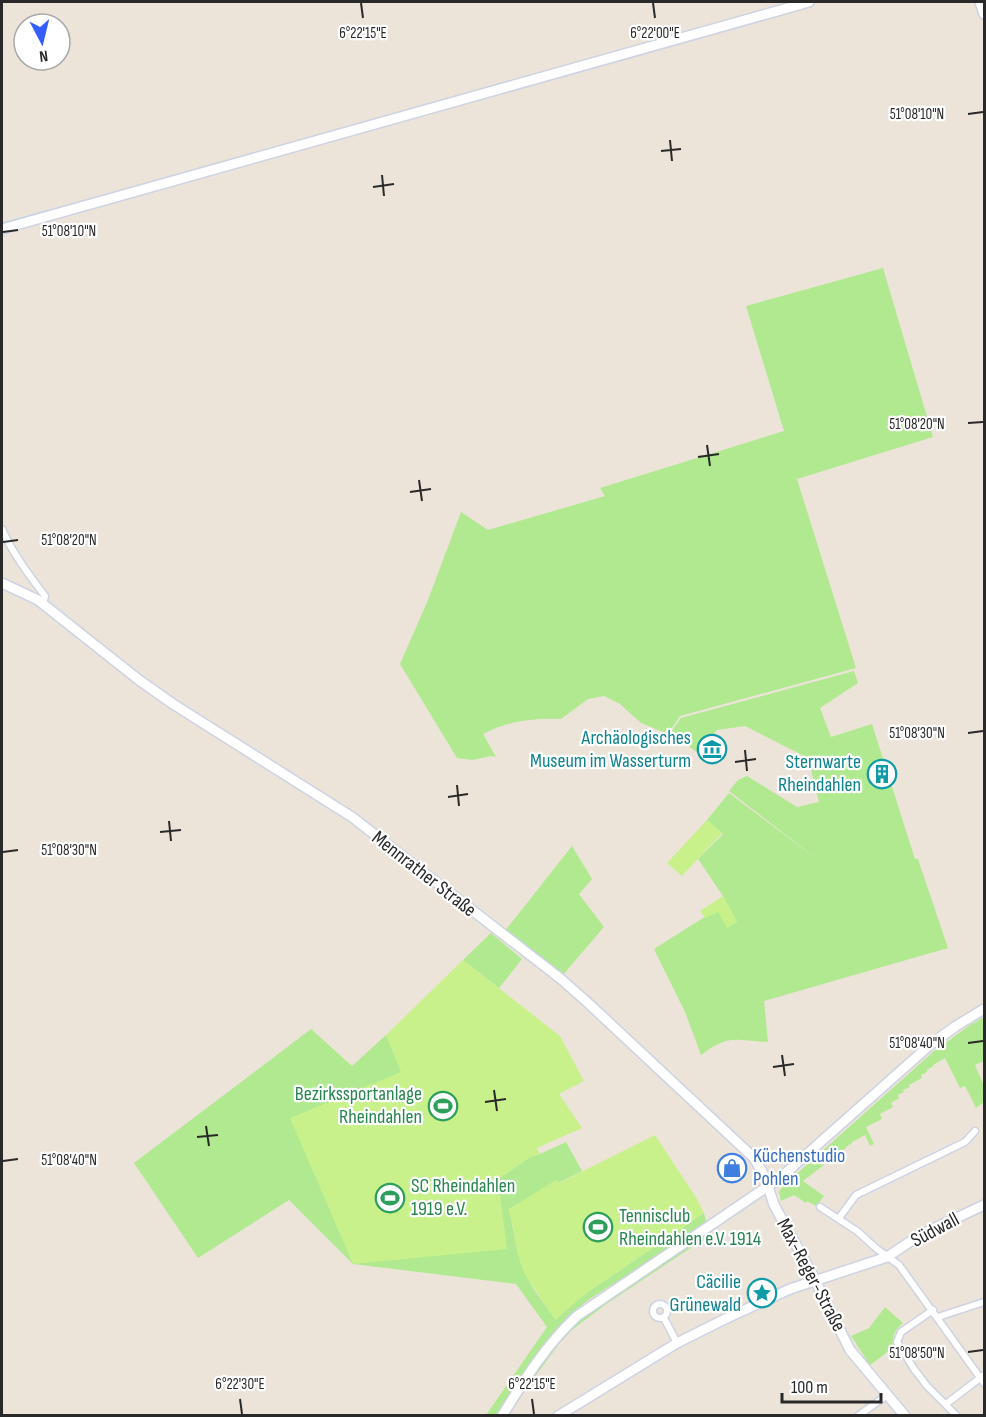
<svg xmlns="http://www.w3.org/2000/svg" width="986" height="1417" font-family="'Sofia Sans Condensed',sans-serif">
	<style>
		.green { fill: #b0e990 }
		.pitch { fill: #c8f18b }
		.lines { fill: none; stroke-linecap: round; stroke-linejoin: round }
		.stream { stroke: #62d4f9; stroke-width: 2 }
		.street-casing { stroke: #ced3e4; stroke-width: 9 }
		.secondary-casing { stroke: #ced3e4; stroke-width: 12 }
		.street { stroke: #fff; stroke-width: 6 }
		.secondary { stroke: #fff; stroke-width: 9 }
		.ticks { fill: none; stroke: #292929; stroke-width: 2 }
		.labels { text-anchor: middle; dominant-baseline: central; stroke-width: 4.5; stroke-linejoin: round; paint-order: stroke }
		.culture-label { font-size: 20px; fill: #0d838f; stroke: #fff; text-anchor: end }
		.street-label { font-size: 20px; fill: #292929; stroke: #fff }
		.leisure-label { font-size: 20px; fill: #27864d; stroke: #fff; text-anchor: start }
		.shop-label { font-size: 20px; fill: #366cbe; stroke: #fff; text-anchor: start }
		.ticks-label { font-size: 15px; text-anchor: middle; fill: #292929; stroke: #fff; stroke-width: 4.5; stroke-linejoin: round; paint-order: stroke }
	</style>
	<rect width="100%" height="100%" fill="#ede4d9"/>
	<path class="green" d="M883,268L933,437L797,479L856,668L680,716L668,734L641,723L620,704L604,696L588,699L561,719C533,718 508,721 483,734L496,757L491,756L472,760L457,758L400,664L428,600L461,512L488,530L605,496L600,488L784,431L746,306Z
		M854,671L858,683L820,708L831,737L872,724L915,859H918L948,948L764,1001L768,1042C734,1040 729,1034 701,1055L685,1012L654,949L703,918L718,911L737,922L723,896L698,859L723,834L707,820L729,793L826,866L729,791L738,780L747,776L797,807L819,802L808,758L745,726L717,730L698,753L670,733L681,718Z
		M572,846L592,879L579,894L604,927L562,976L504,932Z
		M491,933L522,959L499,988L463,960Z
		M984,1017V1061L975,1065L984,1086V1102L976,1108L965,1086L960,1088L945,1058L933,1065V1066L927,1070V1072L921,1075L922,1078L909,1085L910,1087L903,1090L904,1092L898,1095L899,1098L891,1103L893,1107L880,1114L882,1119L866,1127L874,1144L870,1146L865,1135L852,1142V1143L846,1147V1148L803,1181L824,1196L816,1206L807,1201L806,1203L794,1195L781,1201L779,1192L783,1186L933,1052L970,1025Z
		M311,1029L352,1066L386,1035L402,1072L498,1179L530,1157L540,1154L566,1142L582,1171L558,1183L557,1181L509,1209C514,1230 516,1254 525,1273C533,1290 545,1305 556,1319L585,1294L704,1213L706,1221L673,1246L588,1300L575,1311L534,1357L497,1415H486L547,1327L516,1284L353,1264L289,1200L198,1258L134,1163Z
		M709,1232L710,1235L605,1305L572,1330L559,1344L507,1415L561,1337L577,1322L597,1305Z
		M885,1307L903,1323C894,1331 892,1336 893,1348L870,1365L851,1336L869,1328Z"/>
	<path class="pitch" d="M707,820L722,833L682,876L667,863Z
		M723,896L737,922L727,928L718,912L705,918L700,911Z
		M463,960L560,1036L584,1081L559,1094L582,1128L537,1148L540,1154L530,1157L498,1179L507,1249L353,1264L290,1118L401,1072L386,1035Z
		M655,1135L697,1199L704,1213L585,1294L555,1320L525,1274L520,1262L509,1209L556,1180L559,1183Z"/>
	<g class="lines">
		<path class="stream" d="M2,224L48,211"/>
		<g class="street-casing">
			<path id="street" d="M2,529C13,554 29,575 45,596L43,604
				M820,1207L857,1231L877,1249L899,1265L984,1383
				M839,1218L856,1195L965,1142L975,1131
				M653 1311a7 7 0 1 1 14 0a7 7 0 1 1-14 0Z
				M933,1310L901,1332L897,1342L914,1369L927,1386L957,1416
				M938,1317L984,1302
				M664,1318L677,1343
				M946,1404L984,1375
				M858,1416L887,1395"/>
		</g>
		<g class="secondary-casing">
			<path id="secondary" d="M980,2L984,14
				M2,229L809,2
				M2,583L38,600L139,680L173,704L352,817L561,979L587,1002L754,1158L765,1177L774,1205L811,1272L850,1350L905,1416
				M502,1416C525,1379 546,1345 577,1316L780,1178L931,1044L956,1026L984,1009
				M558,1416L677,1343L727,1318L790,1289L887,1257L920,1235L984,1205"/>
		</g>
		<use href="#street" class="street"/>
		<use href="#secondary" class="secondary"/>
	</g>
	<path class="ticks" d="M361,3L363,18M653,3L655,18M968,114L983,112M670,140L672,161M661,151L681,149M382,175L384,196M373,187L394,184M3,232L18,230M968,423L983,422M707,445L710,466M698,457L719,454M419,480L422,501M410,492L431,489M3,542L18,540M968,733L983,731M745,750L747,771M735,762L756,759M457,785L459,806M448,797L468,794M169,821L171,841M160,832L181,830M3,852L18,850M968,1043L983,1041M782,1055L785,1076M773,1067L794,1064M494,1090L497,1111M485,1102L506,1099M206,1126L209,1146M197,1137L218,1135M3,1161L18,1159M968,1352L983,1350M240,1399L242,1414M532,1399L534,1414"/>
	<defs>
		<g id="museum-ring" transform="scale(1.5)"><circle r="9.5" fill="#fff" stroke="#0f9aa8" stroke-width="1.5"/><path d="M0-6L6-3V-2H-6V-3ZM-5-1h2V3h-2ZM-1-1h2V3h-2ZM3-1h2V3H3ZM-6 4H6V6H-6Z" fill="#0f9aa8"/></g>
		<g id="building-ring" transform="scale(1.5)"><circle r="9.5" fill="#fff" stroke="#0f9aa8" stroke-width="1.5"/><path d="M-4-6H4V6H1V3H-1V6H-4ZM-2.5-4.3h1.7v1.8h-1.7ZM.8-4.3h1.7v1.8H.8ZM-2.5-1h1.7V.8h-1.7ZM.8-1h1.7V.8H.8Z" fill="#0f9aa8"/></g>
		<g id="stadium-ring" transform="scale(1.5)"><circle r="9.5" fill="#fff" stroke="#2e9e5b" stroke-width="1.5"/><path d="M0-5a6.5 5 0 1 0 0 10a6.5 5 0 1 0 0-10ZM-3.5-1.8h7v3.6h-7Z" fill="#2e9e5b"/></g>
		<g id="shop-ring" transform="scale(1.5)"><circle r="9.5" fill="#fff" stroke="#3f7fe0" stroke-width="1.5"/><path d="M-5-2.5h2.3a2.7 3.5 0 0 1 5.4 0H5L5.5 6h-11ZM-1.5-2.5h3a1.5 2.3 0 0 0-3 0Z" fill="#3f7fe0"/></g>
		<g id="sight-ring" transform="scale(1.5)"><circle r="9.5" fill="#fff" stroke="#0f9aa8" stroke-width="1.5"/><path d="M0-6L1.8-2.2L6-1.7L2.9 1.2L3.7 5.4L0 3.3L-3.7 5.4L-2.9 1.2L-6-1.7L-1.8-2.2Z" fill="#0f9aa8"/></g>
	</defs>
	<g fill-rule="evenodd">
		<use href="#museum-ring" x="712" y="749"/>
		<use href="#building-ring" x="882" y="774"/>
		<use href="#stadium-ring" x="443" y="1106"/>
		<use href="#shop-ring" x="732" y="1168"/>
		<use href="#stadium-ring" x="390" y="1198"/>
		<use href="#stadium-ring" x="598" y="1227"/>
		<use href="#sight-ring" x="762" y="1293"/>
	</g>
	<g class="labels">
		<g class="culture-label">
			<text x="691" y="738">Archäologisches<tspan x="691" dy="23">Museum im Wasserturm</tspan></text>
			<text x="861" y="762">Sternwarte<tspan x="861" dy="23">Rheindahlen</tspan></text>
			<text x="741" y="1282">Cäcilie<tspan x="741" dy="23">Grünewald</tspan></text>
		</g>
		<g class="street-label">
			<text transform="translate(424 874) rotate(38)">Mennrather Straße</text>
			<text transform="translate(935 1230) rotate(-28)">Südwall</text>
			<text transform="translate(811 1275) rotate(62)">Max-Reger-Straße</text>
		</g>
		<g class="leisure-label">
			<text x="422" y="1094" text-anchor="end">Bezirkssportanlage<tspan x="422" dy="23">Rheindahlen</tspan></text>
			<text x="411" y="1186">SC Rheindahlen<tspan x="411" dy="23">1919 e.V.</tspan></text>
			<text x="619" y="1216">Tennisclub<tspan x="619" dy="23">Rheindahlen e.V. 1914</tspan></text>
		</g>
		<g class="shop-label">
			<text x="753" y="1156">Küchenstudio<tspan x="753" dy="23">Pohlen</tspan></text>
		</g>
	</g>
	<g class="ticks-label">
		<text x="363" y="38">6°22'15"E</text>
		<text x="655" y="38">6°22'00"E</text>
		<text x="917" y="119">51°08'10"N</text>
		<text x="69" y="236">51°08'10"N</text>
		<text x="917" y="429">51°08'20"N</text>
		<text x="69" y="545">51°08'20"N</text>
		<text x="917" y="738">51°08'30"N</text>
		<text x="69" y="855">51°08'30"N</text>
		<text x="917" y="1048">51°08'40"N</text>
		<text x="69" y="1165">51°08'40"N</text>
		<text x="917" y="1358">51°08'50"N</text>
		<text x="240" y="1389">6°22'30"E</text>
		<text x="532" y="1389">6°22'15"E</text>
	</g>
	<rect width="986" height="1417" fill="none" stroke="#292929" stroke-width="6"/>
	<g transform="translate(42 42) rotate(173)"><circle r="28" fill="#ffffff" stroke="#a9a9a9" stroke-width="1.5"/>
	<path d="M0-4.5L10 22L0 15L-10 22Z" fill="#345eff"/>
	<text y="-9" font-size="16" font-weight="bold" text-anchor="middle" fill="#292929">N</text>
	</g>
	<path d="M782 1393v9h99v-9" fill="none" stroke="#292929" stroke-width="3"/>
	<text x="791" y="1393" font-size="18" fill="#292929" stroke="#ffffff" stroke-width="4.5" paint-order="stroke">100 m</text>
</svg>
